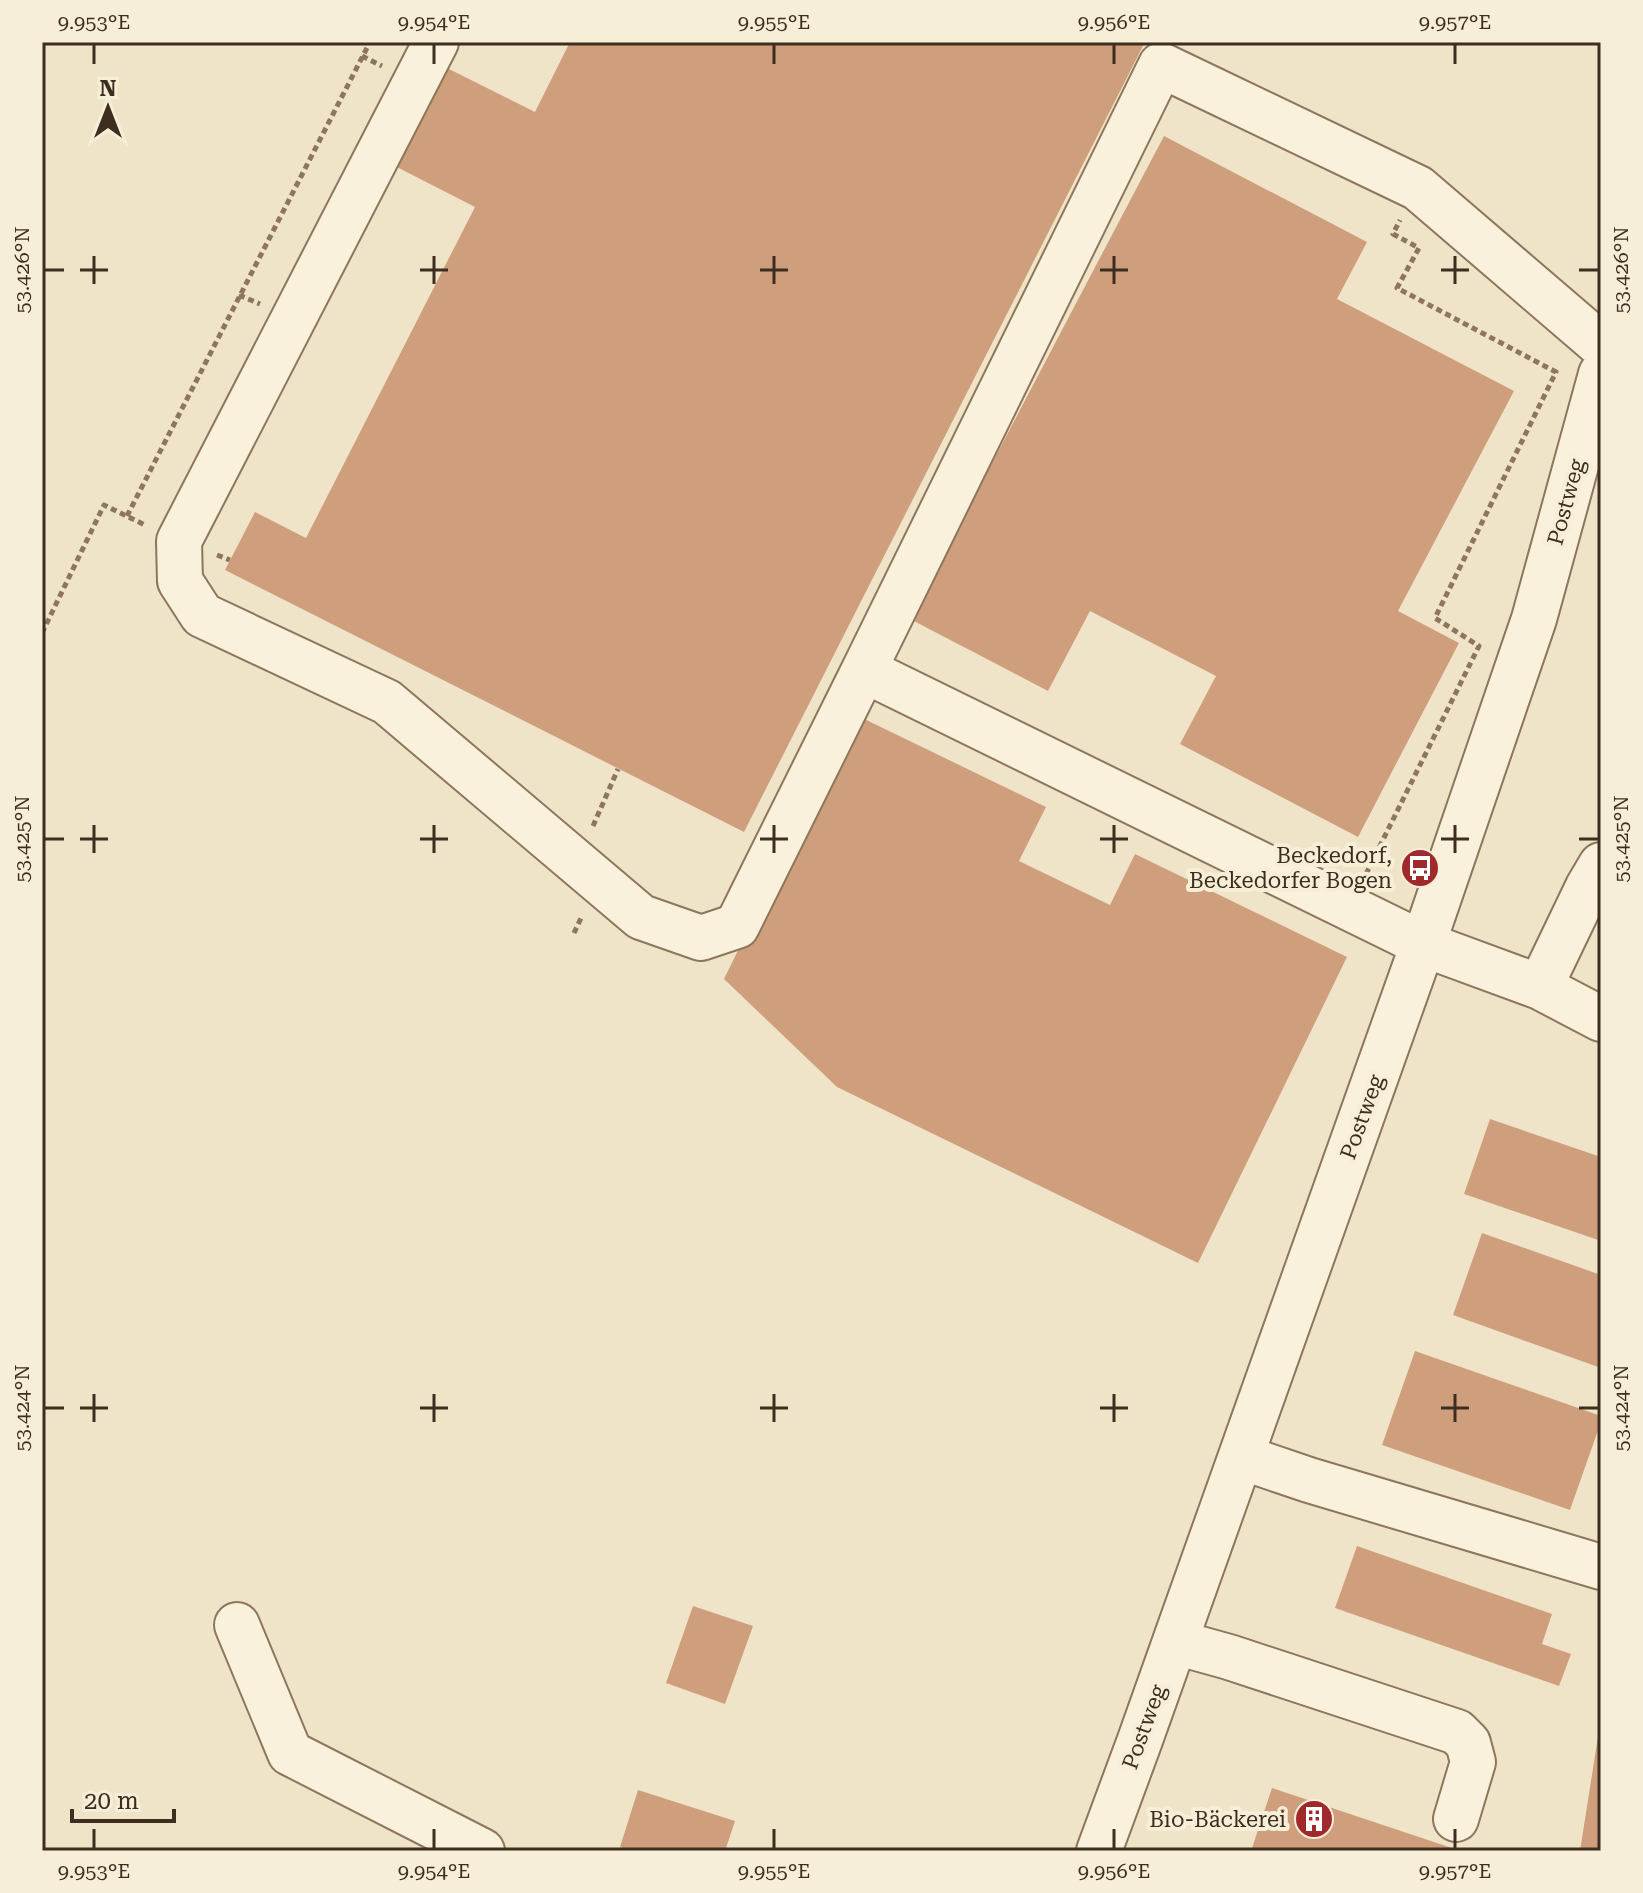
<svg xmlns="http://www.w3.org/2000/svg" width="1643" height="1893" font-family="'Roboto Serif',serif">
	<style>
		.building { fill: #cf9f7d }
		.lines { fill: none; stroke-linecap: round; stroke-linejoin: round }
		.minor-casing { stroke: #8d765c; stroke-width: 48 }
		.path { stroke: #8d765c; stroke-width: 5; stroke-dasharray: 6 4; stroke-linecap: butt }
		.minor { stroke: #faf1dc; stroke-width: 44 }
		.ticks { fill: none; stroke: #3d2e20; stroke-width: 3 }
		.labels { text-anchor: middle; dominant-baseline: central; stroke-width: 8; stroke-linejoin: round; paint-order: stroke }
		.street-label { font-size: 22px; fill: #3d2e20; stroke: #f7eed8 }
		.poi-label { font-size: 22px; fill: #3d2e20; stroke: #f7eed8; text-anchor: end }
		.neatline { fill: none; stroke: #3d2e20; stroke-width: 3 }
		.ticks-label { font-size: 20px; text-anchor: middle; fill: #3d2e20 }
	</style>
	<rect width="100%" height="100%" fill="#f0e4c8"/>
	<path class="building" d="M570,42H1145L744,832L225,570L255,512L306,538L475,207L389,163L439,64L535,112Z
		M1164,136L1367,242L1337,299L1514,391L1398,611L1459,643L1358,837L1180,744L1216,676L1090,611L1048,691L910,619Z
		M854,714L1046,807L1019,861L1110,905L1135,854L1347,957L1198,1263L837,1087L724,979Z
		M1490,1119L1601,1157V1241L1464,1194Z
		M1482,1233L1601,1275V1368L1453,1315Z
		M1415,1351L1601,1416V1422L1570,1510L1382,1445Z
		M1357,1546L1552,1614L1542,1644L1571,1654L1559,1686L1335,1608Z
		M693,1606L753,1626L725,1704L666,1683Z
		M1599,1730H1601V1851H1580Z
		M1272,1788L1458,1850V1851H1251Z
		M638,1790L735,1821L725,1851H631L620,1847Z"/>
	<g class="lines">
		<g class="minor-casing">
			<path id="minor" d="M436,42L179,541L180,581L202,615L387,702L641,917L701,938L737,926L864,670
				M1601,345L1418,188L1161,65L864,670L1423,944L1540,987L1601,1019
				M1540,987L1588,887L1601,865
				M1241,1457L1309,1480L1601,1567
				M237,1625L290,1753L482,1851
				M1175,1642L1229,1657L1457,1732L1468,1743L1473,1762L1456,1819
				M1099,1851L1140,1740L1423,944L1534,619L1601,374"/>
		</g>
		<path class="path" d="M362,56L382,66
			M239,295L260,304
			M127,516L370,42
			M217,555L230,560
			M42,633L104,505L145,525
			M593,826L618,769
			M1366,874L1479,646L1435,618L1556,372L1397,288L1419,248L1393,234L1400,220
			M574,933L582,916"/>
		<use href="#minor" class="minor"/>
	</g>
	<path class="ticks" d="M94,44V64M434,44V64M774,44V64M1114,44V64M1455,44V64M94,256V284M434,256V284M774,256V284M1114,256V284M1455,256V284M44,270H64M80,270H108M420,270H448M760,270H788M1100,270H1128M1441,270H1469M1579,270H1599M94,825V853M434,825V853M774,825V853M1114,825V853M1455,825V853M44,839H64M80,839H108M420,839H448M760,839H788M1100,839H1128M1441,839H1469M1579,839H1599M94,1394V1422M434,1394V1422M774,1394V1422M1114,1394V1422M1455,1394V1422M44,1408H64M80,1408H108M420,1408H448M760,1408H788M1100,1408H1128M1441,1408H1469M1579,1408H1599M94,1829V1849M434,1829V1849M774,1829V1849M1114,1829V1849M1455,1829V1849"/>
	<defs>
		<g id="bus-disc" transform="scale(2)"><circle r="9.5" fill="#9e2a2b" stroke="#f7eed8"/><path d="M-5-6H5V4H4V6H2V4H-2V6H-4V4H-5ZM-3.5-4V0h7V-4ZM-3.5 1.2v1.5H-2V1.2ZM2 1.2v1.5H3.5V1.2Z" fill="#fff"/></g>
		<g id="building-disc" transform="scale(2)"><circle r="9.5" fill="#9e2a2b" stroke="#f7eed8"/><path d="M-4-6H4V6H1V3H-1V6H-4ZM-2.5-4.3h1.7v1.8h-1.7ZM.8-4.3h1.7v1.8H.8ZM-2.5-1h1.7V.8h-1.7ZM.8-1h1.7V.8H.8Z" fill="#fff"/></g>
	</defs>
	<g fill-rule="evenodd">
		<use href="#bus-disc" x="1420" y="868"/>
		<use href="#building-disc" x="1314" y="1819"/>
	</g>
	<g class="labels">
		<g class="street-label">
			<text transform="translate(1566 502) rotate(-75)">Postweg</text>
			<text transform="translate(1362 1117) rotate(-70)">Postweg</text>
			<text transform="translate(1144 1727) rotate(-70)">Postweg</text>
		</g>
		<g class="poi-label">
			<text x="1392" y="855">Beckedorf,<tspan x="1392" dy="25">Beckedorfer Bogen</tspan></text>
			<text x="1286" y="1819">Bio-Bäckerei</text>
		</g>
	</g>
	<rect width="1643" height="1893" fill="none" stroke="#f7eed8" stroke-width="88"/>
	<g transform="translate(108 108)" stroke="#f7eed8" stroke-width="6" paint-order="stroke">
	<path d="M0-6L14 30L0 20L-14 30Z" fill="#3d2e20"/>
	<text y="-12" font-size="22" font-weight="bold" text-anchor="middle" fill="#3d2e20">N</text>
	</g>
	<path d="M72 1809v12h102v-12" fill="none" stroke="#3d2e20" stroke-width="4"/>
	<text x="84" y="1809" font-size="24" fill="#3d2e20" stroke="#f7eed8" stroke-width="6" paint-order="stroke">20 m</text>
	<rect x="44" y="44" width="1555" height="1805" class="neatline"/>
	<g class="ticks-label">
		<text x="94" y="29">9.953°E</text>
		<text x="434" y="29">9.954°E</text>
		<text x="774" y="29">9.955°E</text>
		<text x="1114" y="29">9.956°E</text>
		<text x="1455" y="29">9.957°E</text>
		<text transform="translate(22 270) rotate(-90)" y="7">53.426°N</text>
		<text transform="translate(1621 270) rotate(-90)" y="7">53.426°N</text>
		<text transform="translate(22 839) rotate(-90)" y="7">53.425°N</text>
		<text transform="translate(1621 839) rotate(-90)" y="7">53.425°N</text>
		<text transform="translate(22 1408) rotate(-90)" y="7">53.424°N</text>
		<text transform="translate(1621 1408) rotate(-90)" y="7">53.424°N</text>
		<text x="94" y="1878">9.953°E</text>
		<text x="434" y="1878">9.954°E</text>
		<text x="774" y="1878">9.955°E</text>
		<text x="1114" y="1878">9.956°E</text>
		<text x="1455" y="1878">9.957°E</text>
	</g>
</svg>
